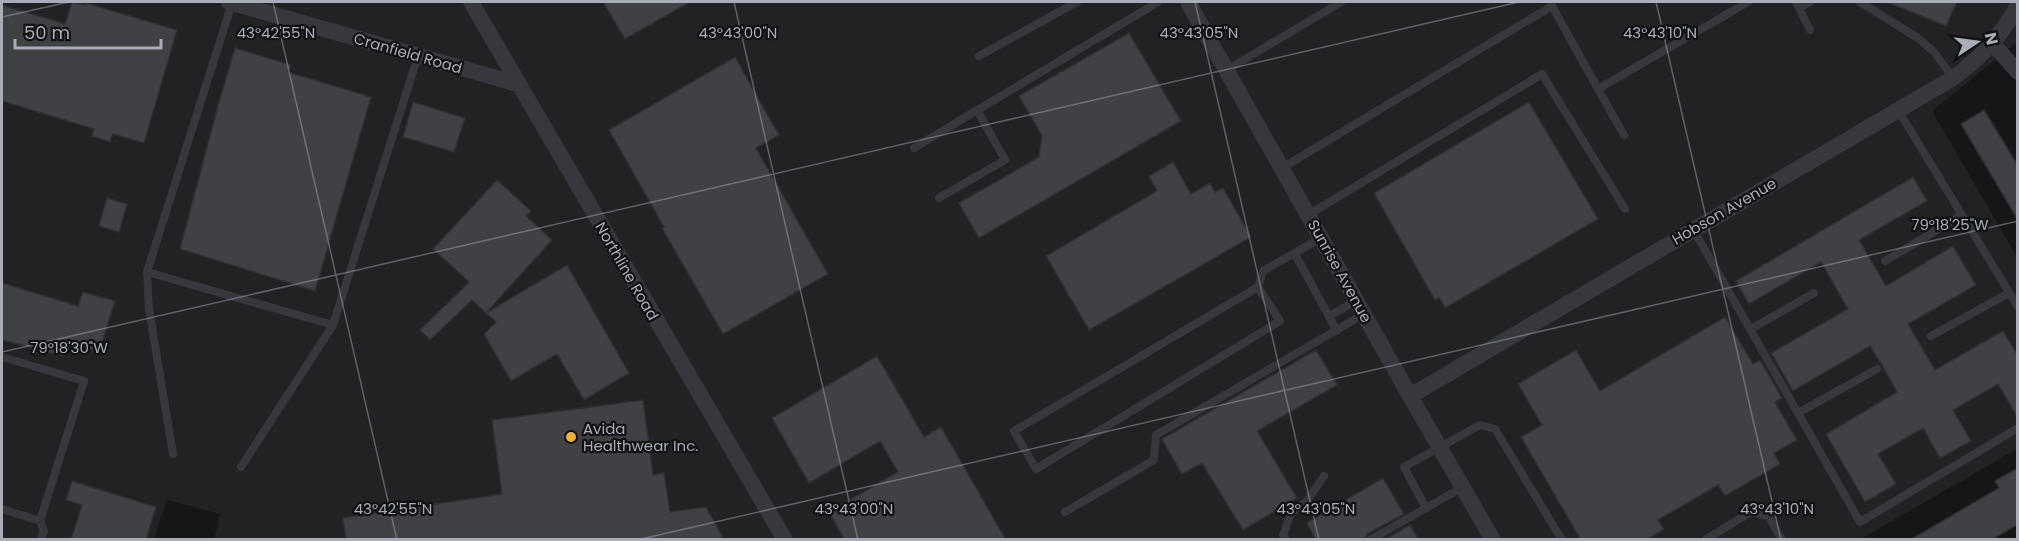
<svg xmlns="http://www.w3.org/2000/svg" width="2019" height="541" font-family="Poppins,sans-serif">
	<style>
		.built { fill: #222225 }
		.building { fill: #404145; stroke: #303034; stroke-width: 1.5 }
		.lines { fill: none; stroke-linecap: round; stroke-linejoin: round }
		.service { stroke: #37383d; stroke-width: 8 }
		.minor { stroke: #37383d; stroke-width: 16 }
		.ticks { fill: none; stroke: #a8adb8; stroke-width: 1.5; stroke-opacity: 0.45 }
		.poi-dot { fill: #f2b134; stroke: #111113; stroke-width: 2 }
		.labels { text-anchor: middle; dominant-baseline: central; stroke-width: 4.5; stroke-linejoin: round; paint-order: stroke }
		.street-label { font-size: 15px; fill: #a8adb8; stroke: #111113 }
		.poi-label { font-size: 15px; fill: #a8adb8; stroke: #111113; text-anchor: start }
		.ticks-label { font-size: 15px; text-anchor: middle; fill: #a8adb8; stroke: #111113; stroke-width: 4.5; stroke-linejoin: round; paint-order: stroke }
	</style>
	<rect width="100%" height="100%" fill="#161618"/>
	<path class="built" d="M2,2H2017V42L1932,111L2017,257V449L1859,540H214L220,514L167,500L154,539H2Z"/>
	<path class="building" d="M72,2L86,5V3L177,30L144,143L113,134L110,142L92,136L94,129L2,101V5L65,24Z
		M603,2H690L625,39Z
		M1887,2H1957L1946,26Z
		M1129,33L1181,121L979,238L959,203L1039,157L1042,136L1019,96Z
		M235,48L291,65L288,72L371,97L315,291L180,249L219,102Z
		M735,57L779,135L756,148L828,274L723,334L662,228L664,227L609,130Z
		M413,102L465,118L454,152L403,137Z
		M1529,102L1598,219L1445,308L1439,297L1435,300L1374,193Z
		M1984,110L2018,166V220L1961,124Z
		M1173,162L1191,194L1210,183L1215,192L1223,188L1251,237L1089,330L1046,256L1157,191L1149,176Z
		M1913,177L1927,201L1859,240L1886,286L1953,246L1976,285L1908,324L1935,370L2003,331L2018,356V418L1998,384L1953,410L1971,441L1940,458L1923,428L1878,454L1896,484L1865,502L1826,434L1897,392L1882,365L1870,346L1793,391L1771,353L1848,309L1821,262L1749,304L1736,281Z
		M497,180L531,211L526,216L552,240L486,313L472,300L430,340L420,330L469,282L433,249Z
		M107,198L127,204L119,232L99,226Z
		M567,265L629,373L584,400L557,354L511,381L484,334L496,322L486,313Z
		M2,283L78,306L83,292L115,301L99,352L68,342L63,356L2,340Z
		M1725,317L1753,364L1760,360L1782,398L1775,402L1797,440L1774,453L1780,464L1725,496L1718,485L1658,520L1664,529L1646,540H1581L1521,437L1542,425L1518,384L1576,350L1600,391Z
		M1316,350L1337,385L1257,431L1297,498L1243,530L1202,463L1182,474L1162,439Z
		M877,356L924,437L941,427L1006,540H845L829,512L898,472L880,441L809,483L772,418Z
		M643,400L653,475L664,473L670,512L706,507L724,540H346L343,518L502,494L492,420Z
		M2018,468V524L1991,540H1910L1999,488L1995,481Z
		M1383,478L1404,514L1367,534L1364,540H1316L1307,523Z
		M72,481L156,507L146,540H71L82,505L66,500Z
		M1410,525L1419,540H1384Z"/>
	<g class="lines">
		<path class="service" d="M1796,2L1799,8L1810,2
			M1860,2L1918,38L1934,52L1953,78
			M232,3L147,272L333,325L418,56
			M1799,8L1810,30
			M979,56L1077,2
			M1227,70L1341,2
			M1598,89L1624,135
			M1898,110L2018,307
			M914,148L1158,2
			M1282,168L1552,6L1598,89L1748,2
			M939,198L1005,160L977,110
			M1308,215L1542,74L1625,209
			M1693,229L1860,522L2018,428
			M1295,254L1337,331
			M1885,261L1962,215
			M147,272L149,309L173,454
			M1258,287L1280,321L1036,469L1014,431Z
			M1258,287L1263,271L1321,238
			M1329,316L1356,301
			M1751,329L1814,293
			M1931,336L2009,293
			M2,357L84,381L40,521L44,531L41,540
			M1798,413L1877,369
			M241,467L333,325
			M1426,508L1404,467L1480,425L1495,429L1562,540
			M2,509L40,521
			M1065,512L1154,460L1156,435L1364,314
			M1286,540L1283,535L1291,513L1306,502L1324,476
			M1370,540L1463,487
			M1705,540L1751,512L1769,517L1782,540"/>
		<path class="minor" d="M229,2L518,84
			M471,2L785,540
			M1188,2L1410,396L1493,540
			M1993,44L2018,72
			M1410,396L1953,78C1981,58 2002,36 2018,5"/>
	</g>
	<path class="ticks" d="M273,2L397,540M734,2L858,540M1195,2L1319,540M1656,2L1781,540M2,17L69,2M2,352L1519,2M637,540L2018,221"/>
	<circle class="poi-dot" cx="571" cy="437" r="6"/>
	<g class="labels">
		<g class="street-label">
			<text transform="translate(408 53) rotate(16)">Cranfield Road</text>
			<text transform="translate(1724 211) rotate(-30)">Hobson Avenue</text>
			<text transform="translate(627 271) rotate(60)">Northline Road</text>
			<text transform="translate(1340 271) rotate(61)">Sunrise Avenue</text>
		</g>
		<g class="poi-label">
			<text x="583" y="428">Avida<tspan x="583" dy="17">Healthwear Inc.</tspan></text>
		</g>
	</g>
	<g class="ticks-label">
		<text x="276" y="38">43°42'55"N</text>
		<text x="738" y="38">43°43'00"N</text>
		<text x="1199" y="38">43°43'05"N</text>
		<text x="1660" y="38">43°43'10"N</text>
		<text x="1950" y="230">79°18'25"W</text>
		<text x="69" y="353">79°18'30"W</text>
		<text x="393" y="514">43°42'55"N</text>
		<text x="854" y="514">43°43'00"N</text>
		<text x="1316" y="514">43°43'05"N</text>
		<text x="1777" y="514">43°43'10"N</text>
	</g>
	<rect width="2019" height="541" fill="none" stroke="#a8adb8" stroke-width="6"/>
	<g transform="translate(1977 42) rotate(77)" stroke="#111113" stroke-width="4.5" paint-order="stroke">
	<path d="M0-4.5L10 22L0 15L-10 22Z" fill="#a8adb8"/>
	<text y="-9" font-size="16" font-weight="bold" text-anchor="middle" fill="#a8adb8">N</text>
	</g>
	<path d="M15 39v9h146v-9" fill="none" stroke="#a8adb8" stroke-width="3"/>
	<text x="24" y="39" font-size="18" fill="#a8adb8" stroke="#111113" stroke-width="4.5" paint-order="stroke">50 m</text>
</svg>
